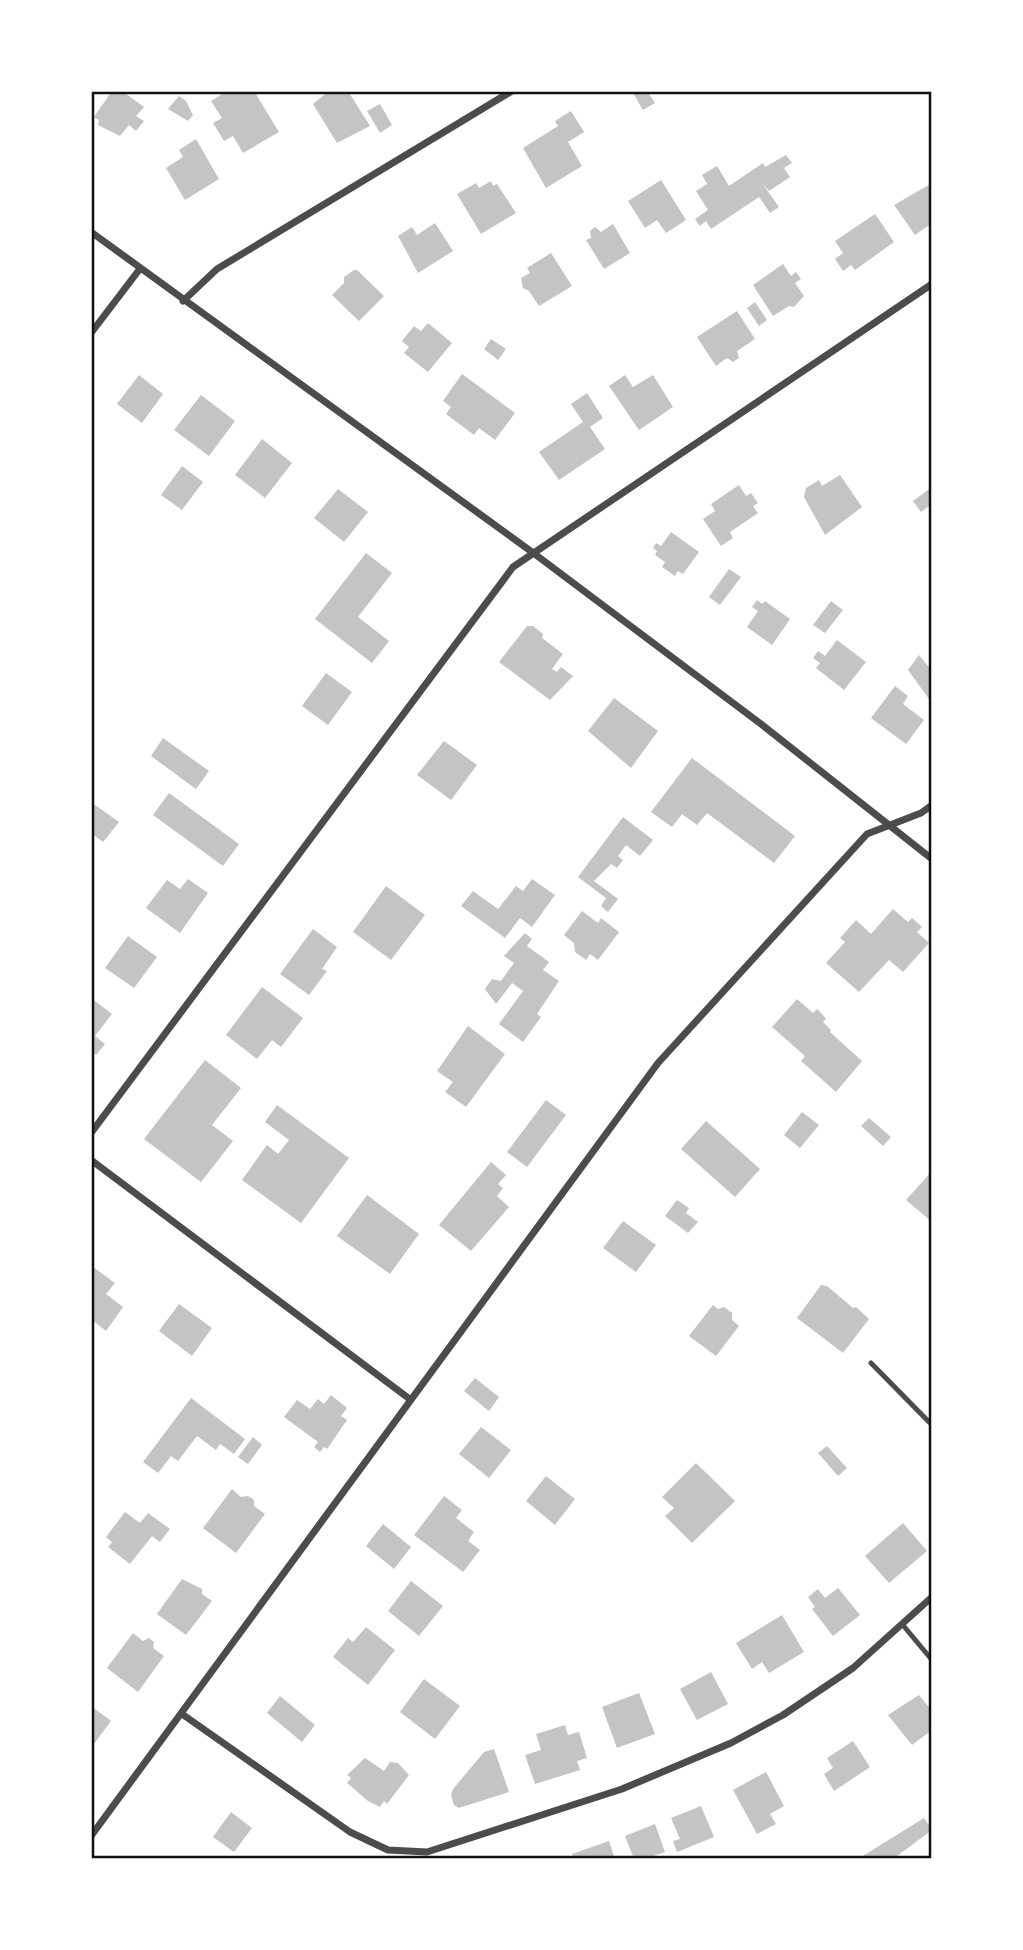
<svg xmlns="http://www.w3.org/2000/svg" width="1023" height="1950" font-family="'IBM Plex Serif',serif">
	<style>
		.building { fill: #c4c4c4 }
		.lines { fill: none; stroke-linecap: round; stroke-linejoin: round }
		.service { stroke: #4c4c4c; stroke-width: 5 }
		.minor { stroke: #4c4c4c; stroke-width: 7 }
		.neatline { fill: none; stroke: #111; stroke-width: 2.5 }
	</style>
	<rect width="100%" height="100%" fill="#fff"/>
	<path class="building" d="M112,91H122L144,107L136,116L144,121L136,131L129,125L120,136L98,125L99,120L94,117Z
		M227,91H254L279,132L243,153L233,136L224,141L213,123L222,118L211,101Z
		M329,91H348L370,126L337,143L313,104Z
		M632,91H647L655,103L643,110Z
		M179,96L186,101L193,115L188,121L168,109Z
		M380,104L392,125L380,133L367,111Z
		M571,111L584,132L568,142L582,166L546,188L523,148L558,126L555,121Z
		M196,139L219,179L185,200L166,168L183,157L179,150Z
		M786,155L792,163L784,168L790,177L769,191L762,183L779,207L770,213L759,197L711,229L706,221L700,226L695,219L708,210L696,191L707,184L702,175L717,166L729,186L763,163L765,167Z
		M661,180L686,220L666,233L657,220L645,228L628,201Z
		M491,181L493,186L497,184L516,213L481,234L457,194L476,183L479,188Z
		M932,183V223L915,235L894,205Z
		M875,214L894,242L855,270L851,265L843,271L835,259L843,253L835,241Z
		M435,223L453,251L418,273L398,236L412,227L417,235Z
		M613,224L630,253L604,269L586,240L591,238L590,231L595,227L601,232Z
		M551,253L572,286L539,306L529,291L523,288L521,278L530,273L527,268Z
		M783,264L791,276L796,272L801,279L795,283L804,296L794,307L789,306L773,316L753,285Z
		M354,270H357L384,296L359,321L332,295L344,283V277Z
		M755,302L767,320L759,326L747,308Z
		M737,311L755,339L737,351L739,358L733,362L727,358L716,366L697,337Z
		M428,323L452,343L428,372L404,353L409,347L402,341L414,326L421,331Z
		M491,339L506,349L498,360L484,349Z
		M462,374L515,413L495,440L479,428L474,435L446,414L451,407L443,401Z
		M139,375L163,394L142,423L117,404Z
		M625,375L633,387L653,375L673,407L639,430L609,386Z
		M587,393L603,418L590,427L605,449L559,480L539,452L583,422L571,404Z
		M201,395L235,421L209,456L174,430Z
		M262,439L292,463L265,498L235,475Z
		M182,466L203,482L182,510L161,495Z
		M840,475L862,507L825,535L804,497L806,488L819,480L822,486Z
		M739,485L746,496L751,493L758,503L753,506L758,513L730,532L733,538L721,546L703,519L715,511L711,504Z
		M932,487V504L921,512L913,501Z
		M338,489L368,512L344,542L314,518Z
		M671,532L699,552L683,574L678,571L675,576L662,567L665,562L655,555L657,551L653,548L656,543L661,546Z
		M366,553L392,573L358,617L389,641L372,663L315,619Z
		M729,569L741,577L720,605L709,597Z
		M757,600L762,604L765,601L790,619L772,645L747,627L758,611L752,607Z
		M831,601L843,610L825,633L813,625Z
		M527,626H533L543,634L542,638L563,654L552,669L557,672L561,667L573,676L550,700L499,662Z
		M837,640L866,662L844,690L816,668L820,663L813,658L818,651L825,656Z
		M919,655L932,671V696L929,699L908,670Z
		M326,673L352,692L328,725L302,706Z
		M895,686L908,696L903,704L924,720L906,744L871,718Z
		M614,698L658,731L631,768L588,731Z
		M163,738L209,771L196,789L151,756Z
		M444,741L477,765L451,800L417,775Z
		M692,758L795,836L774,863L707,813L697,825L682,814L672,827L651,812Z
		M169,793L239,844L223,866L153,815Z
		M91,802L119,822L103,842L91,833Z
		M623,817L653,840L640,856L626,845L618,856L623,860L617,868L611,864L594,881L618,899L608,912L601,906L606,898L578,877Z
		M188,879L208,893L180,933L146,908L167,880L180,889Z
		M532,879L555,895L532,927L520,918L505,938L461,906L473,891L498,909L516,886L523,891Z
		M386,886L425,915L391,960L353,932Z
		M893,909L908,922L912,918L922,927L917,932L929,943L903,972L889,960L859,992L826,963L845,942L840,938L856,920L871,934Z
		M582,911L598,923L601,918L619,932L598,960L590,954L586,960L575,952L574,943L564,935Z
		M313,929L337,947L322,969L327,971L309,995L280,974Z
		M525,933L532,939L527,946L549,962L543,970L559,981L537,1014L541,1017L523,1042L499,1024L523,991L512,983L496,1004L485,989L492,979L501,981L514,963L504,956Z
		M128,936L157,957L134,988L105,968Z
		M262,987L303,1018L281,1047L272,1040L257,1059L226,1035Z
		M91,998L112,1014L95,1036L105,1044L96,1055L91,1051Z
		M797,999L813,1013L817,1009L822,1014L826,1019L823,1022L831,1030L830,1032L862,1061L836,1092L801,1061L805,1056L772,1027Z
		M468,1026L505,1054L466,1107L445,1092L453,1082L437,1071Z
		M205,1060L241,1088L212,1125L233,1141L201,1182L144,1139Z
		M546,1100L566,1115L527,1167L507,1152Z
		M277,1105L349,1158L301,1223L242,1180L267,1145L278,1154L289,1140L265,1122Z
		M802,1112L819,1125L800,1148L784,1135Z
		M869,1118L891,1137L883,1146L861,1126Z
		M706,1121L760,1169L735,1197L681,1149Z
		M491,1162L506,1175L498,1184L503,1188L497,1196L509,1207L471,1251L439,1225Z
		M932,1171V1222L906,1200Z
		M367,1195L419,1234L390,1274L337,1236Z
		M677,1200L689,1208L686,1213L698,1222L688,1233L665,1216Z
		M623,1221L656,1245L636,1272L603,1248Z
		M93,1267L115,1283L106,1294L123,1307L106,1331L91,1319Z
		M821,1285L827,1286L853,1308L856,1307L869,1319L843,1353L797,1318Z
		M179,1304L212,1328L192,1356L159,1331Z
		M713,1305L718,1309L724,1307L732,1313V1320L739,1326L716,1356L689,1336Z
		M475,1378L499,1397L489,1411L464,1391Z
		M331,1395L347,1408L341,1416L347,1420L327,1449L324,1447L320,1452L314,1447L318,1442L284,1417L297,1400L310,1409L318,1399L324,1404Z
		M191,1398L245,1439L234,1454L220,1444L216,1450L197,1436L178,1461L171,1456L158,1473L143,1462Z
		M481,1427L511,1450L489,1478L459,1454Z
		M253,1437L262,1445L248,1464L238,1457Z
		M827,1446L847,1468L838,1476L818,1453Z
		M696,1463L735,1501L692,1543L665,1516L674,1508L662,1497Z
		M546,1476L575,1499L555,1525L526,1501Z
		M232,1489L241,1497L248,1496L254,1500V1506L265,1514L236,1553L203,1528Z
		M444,1496L462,1510L456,1518L474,1532L468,1541L480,1550L463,1572L414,1535Z
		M125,1512L140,1523L148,1513L170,1529L160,1542L152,1536L130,1564L108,1547L112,1542L106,1537Z
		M903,1523L927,1551L889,1583L865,1556Z
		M383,1524L411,1547L394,1569L366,1546Z
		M182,1579L202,1589V1594L212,1601L186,1635L157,1614Z
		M411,1581L443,1606L419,1636L388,1611Z
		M838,1588L860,1615L833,1636L812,1609L815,1607L808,1597L818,1589L825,1598Z
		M782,1615L804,1652L769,1673L762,1662L752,1669L736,1643Z
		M366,1627L395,1650L368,1685L333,1657L348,1638L353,1642Z
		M133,1633L143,1641L149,1638L154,1642L153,1648L164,1656L138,1692L107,1668Z
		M711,1672L728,1704L697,1720L680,1689Z
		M424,1679L460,1706L435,1739L400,1712Z
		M639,1693L655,1734L617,1748L602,1707Z
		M919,1695L932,1711V1730L912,1745L888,1715Z
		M280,1696L315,1725L302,1742L267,1713Z
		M91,1706L111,1721L91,1748Z
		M565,1725L568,1735L579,1732L587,1758L577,1761L580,1770L535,1784L525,1755L541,1750L536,1734Z
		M853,1741L870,1767L834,1791L824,1774L833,1768L827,1758Z
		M494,1749L509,1792L459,1808L454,1805L451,1795L453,1789L484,1752Z
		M365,1758L384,1771L390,1762L398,1763L409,1775L387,1804L384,1801L380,1807L368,1801L347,1783L351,1778L347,1775Z
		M766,1772L784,1806L770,1814L776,1824L757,1834L733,1790Z
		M701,1806L714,1837L677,1852L673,1841L680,1839L671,1818Z
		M231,1812L252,1828L234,1852L213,1837Z
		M924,1818L932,1830L893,1859H858Z
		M655,1824L665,1852L645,1859H634L625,1836Z
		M609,1841L615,1859H574L572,1854Z"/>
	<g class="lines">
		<path class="service" d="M871,1363L932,1425
			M902,1624L932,1660"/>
		<path class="minor" d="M91,232L532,552L761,724L932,859
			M183,301L217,269L512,91
			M91,333L139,270
			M91,1133L513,567L932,284
			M91,1160L411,1400
			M182,1714L350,1832L388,1850L427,1852L622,1789L731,1743L783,1715L853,1668L932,1597
			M91,1836L658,1063L867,834L921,813L932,805"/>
	</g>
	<rect width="1023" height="1950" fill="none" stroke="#ffffff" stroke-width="186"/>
	<rect x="93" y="93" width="837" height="1764" class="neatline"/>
</svg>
